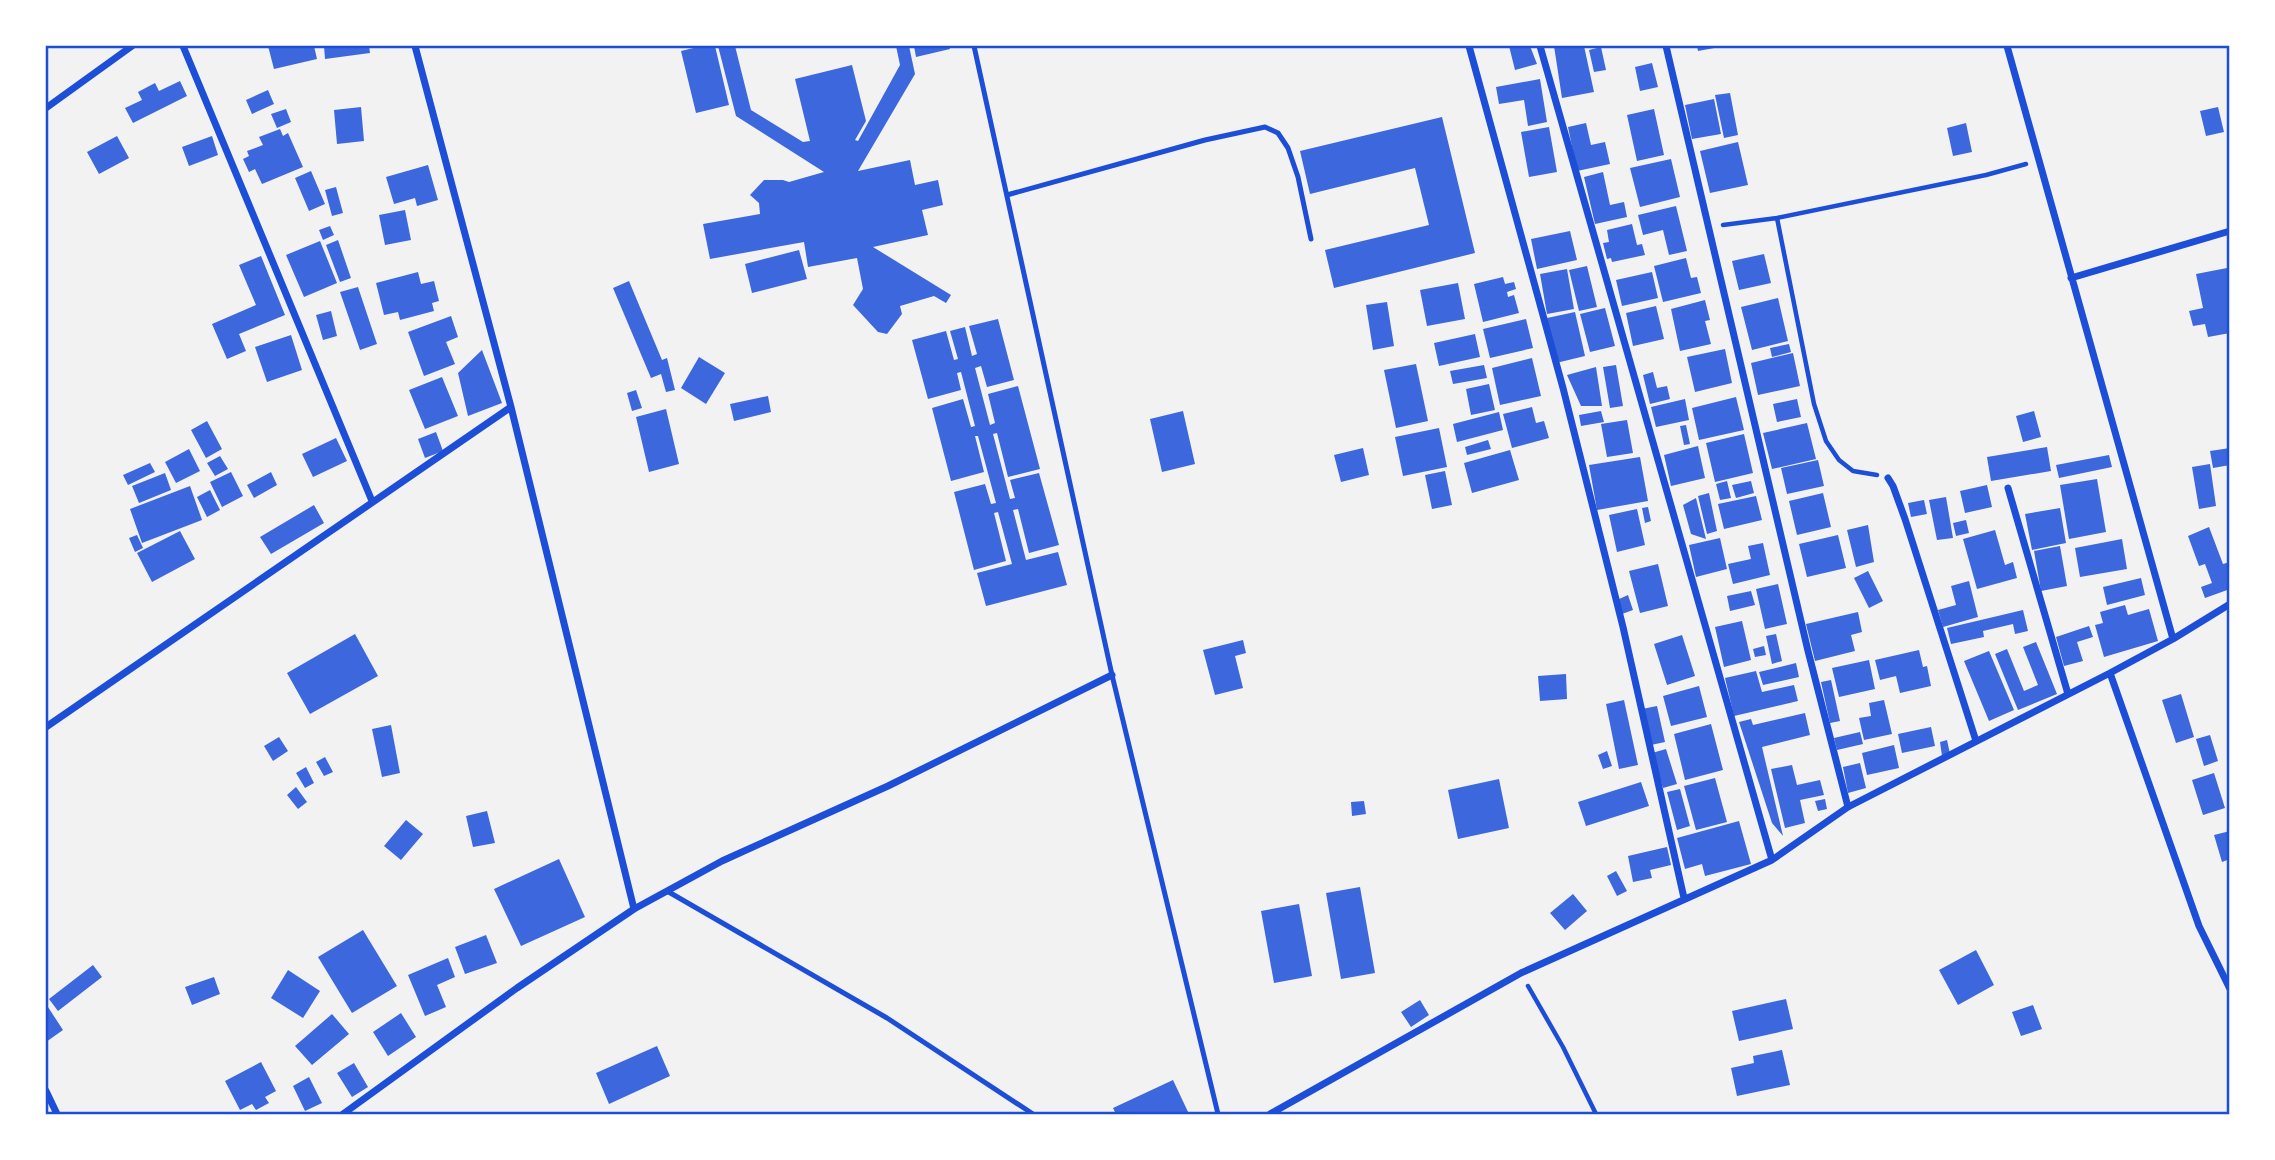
<svg xmlns="http://www.w3.org/2000/svg" width="2275" height="1160" font-family="'Open Sans',sans-serif">
	<style>
		.building { fill: #3d67dc }
		.lines { fill: none; stroke-linecap: round; stroke-linejoin: round }
		.path { stroke: #1d4ed8; stroke-width: 4.5 }
		.service { stroke: #1d4ed8; stroke-width: 5 }
		.minor { stroke: #1d4ed8; stroke-width: 7 }
		.neatline { fill: none; stroke: #1d4ed8; stroke-width: 2.5 }
	</style>
	<rect width="100%" height="100%" fill="#f2f2f2"/>
	<path class="building" d="M268,46H314L317,59L274,69Z
		M324,46H369L370,53L325,59Z
		M702,46H715L729,105L696,113L681,51Z
		M718,46H735L751,110L803,142L810,141L795,79L852,65L866,121L855,140L858,141L900,65L896,46H909L915,74L858,171L910,160L915,185L938,180L943,205L922,210L928,235L873,247L951,295L946,303L934,296L900,306L902,314L887,334L878,332L853,305L863,289L857,258L808,267L804,242L710,259L703,224L760,214L759,203L750,195L764,180H783L789,182L824,172L736,116Z
		M914,46H949L950,49L916,57Z
		M1509,46H1530L1537,64L1515,70Z
		M1554,46H1584L1594,92L1562,98Z
		M1697,46H1720V47L1698,51Z
		M1601,47L1606,70L1594,72L1589,50Z
		M1652,63L1658,87L1640,91L1635,67Z
		M1540,79L1547,122L1528,126L1524,100L1499,104L1496,87Z
		M180,81L187,96L133,123L125,108L142,100L138,92L155,83L159,91Z
		M268,90L274,104L252,114L246,100Z
		M1730,93L1738,135L1724,138L1715,95Z
		M1714,99L1721,134L1692,139L1685,105Z
		M361,107L364,141L337,144L334,110Z
		M2218,107L2224,132L2206,136L2200,111Z
		M286,109L291,122L277,128L271,114Z
		M1654,109L1664,155L1637,161L1627,115Z
		M1442,117L1475,253L1334,288L1325,250L1429,225L1415,168L1310,194L1300,151Z
		M1586,123L1591,145L1605,142L1610,164L1577,171L1568,127Z
		M1966,123L1972,152L1953,156L1947,128Z
		M1549,127L1557,172L1529,177L1521,132Z
		M280,129L283,136L288,133L303,167L262,184L255,169L249,172L243,159L249,156L247,151L263,145L259,137Z
		M117,136L129,158L99,174L87,152Z
		M212,136L218,155L189,166L182,147Z
		M1738,142L1748,185L1710,193L1700,151Z
		M1671,159L1680,197L1640,207L1630,168Z
		M428,165L438,200L417,206L415,198L394,204L386,177Z
		M311,171L325,204L309,211L295,178Z
		M1603,172L1610,205L1624,202L1627,217L1595,224L1584,177Z
		M336,187L343,213L332,216L325,190Z
		M1676,206L1687,251L1669,255L1663,230L1643,235L1638,215Z
		M405,210L411,240L385,245L379,215Z
		M1632,224L1637,245L1642,244L1645,255L1612,262L1611,258L1607,259L1603,243L1609,242L1607,230Z
		M330,226L334,235L323,240L319,230Z
		M1570,231L1577,260L1537,269L1531,239Z
		M338,240L351,278L340,282L326,245Z
		M320,241L337,283L304,297L286,255Z
		M799,250L807,279L752,293L745,264Z
		M1764,254L1771,283L1739,290L1732,261Z
		M261,256L285,315L239,334L246,351L227,359L212,324L256,305L239,265Z
		M1686,258L1691,278L1697,277L1701,293L1663,302L1654,266Z
		M1587,266L1597,307L1579,311L1569,270Z
		M2227,268L2230,280V333L2208,337L2205,324L2193,326L2189,311L2203,308L2196,274Z
		M1567,269L1574,309L1547,314L1540,274Z
		M418,272L421,284L434,281L439,301L432,303L434,311L400,320L398,312L384,315L376,283Z
		M1652,272L1658,298L1622,306L1616,280Z
		M1503,277L1505,284L1514,282L1516,289L1507,292L1508,297L1514,295L1519,313L1483,322L1474,284Z
		M629,281L662,360L667,358L675,390L666,392L661,374L651,378L613,288Z
		M1458,283L1465,319L1427,326L1420,290Z
		M358,287L377,344L360,350L340,292Z
		M1778,298L1788,341L1752,350L1741,307Z
		M1705,300L1710,320L1705,321L1711,344L1680,351L1671,309Z
		M1387,302L1394,346L1373,350L1366,305Z
		M1656,306L1664,339L1633,346L1626,313Z
		M1605,308L1615,346L1590,352L1580,314Z
		M331,311L337,336L323,340L316,315Z
		M1575,312L1585,356L1556,363L1547,318Z
		M451,316L458,337L446,342L455,364L424,376L408,332Z
		M998,319L1014,380L987,387L981,366L975,368L990,425L995,423L988,394L1018,386L1040,469L1008,477L997,433L993,434L1010,499L1015,498L1010,480L1039,473L1059,545L1029,553L1018,509L1013,510L1026,560L1058,552L1067,585L986,606L977,573L1012,564L998,512L994,513L1006,561L974,570L954,492L985,484L991,504L996,503L978,436H975L984,472L951,481L932,408L963,399L971,427L975,426L961,372L957,373L961,390L928,399L912,340L946,331L954,360L958,359L950,331L965,327L972,356L977,354L969,326Z
		M1526,319L1533,348L1490,358L1483,329Z
		M1475,334L1480,357L1439,366L1434,343Z
		M291,335L302,370L267,382L255,347Z
		M1789,344L1791,352L1772,357L1770,348Z
		M1725,349L1732,383L1695,392L1687,357Z
		M482,350L502,403L468,416L458,373Z
		M1793,353L1800,386L1758,395L1751,363Z
		M699,357L725,373L706,404L681,388Z
		M1532,358L1541,396L1500,405L1492,368Z
		M1416,364L1428,421L1396,428L1384,370Z
		M1484,365L1487,378L1453,384L1450,371Z
		M1616,365L1623,406L1610,408L1603,367Z
		M1596,367L1602,406H1581L1567,375Z
		M1653,372L1657,388L1667,386L1670,399L1650,404L1643,375Z
		M442,377L458,416L425,429L409,390Z
		M1489,384L1495,410L1471,415L1466,389Z
		M636,390L642,408L632,411L627,393Z
		M768,396L771,412L734,421L730,404Z
		M1736,397L1744,430L1699,440L1692,408Z
		M1685,399L1689,420L1656,427L1651,407Z
		M1797,399L1801,417L1777,422L1773,404Z
		M1532,407L1536,423L1544,421L1549,438L1512,448L1503,414Z
		M666,409L679,464L649,472L636,417Z
		M1183,411L1195,464L1162,472L1150,419Z
		M1601,411L1604,422L1581,426L1579,415Z
		M2034,411L2041,437L2023,442L2016,416Z
		M1499,412L1503,430L1457,442L1453,424Z
		M1627,420L1633,453L1607,457L1601,424Z
		M207,421L222,449L206,458L191,430Z
		M1807,423L1816,459L1772,469L1763,433Z
		M1686,425L1690,444L1684,445L1680,426Z
		M1439,428L1447,467L1403,476L1395,437Z
		M436,432L443,451L425,458L418,439Z
		M1744,434L1753,473L1715,482L1706,443Z
		M336,438L347,461L313,477L302,454Z
		M1488,440L1491,449L1467,455L1465,447Z
		M1698,446L1705,478L1671,486L1664,455Z
		M2047,447L2051,471L1991,481L1987,457Z
		M1363,448L1369,475L1341,482L1334,455Z
		M2230,448V465L2213,468L2210,451Z
		M189,449L200,471L176,483L165,462Z
		M1510,450L1519,480L1472,493L1464,463Z
		M2109,455L2112,467L2059,478L2056,465Z
		M220,456L228,469L215,476L207,463Z
		M1640,457L1648,501L1597,510L1589,465Z
		M1818,460L1824,486L1787,494L1781,468Z
		M150,463L155,472L128,485L123,475Z
		M2210,464L2216,506L2199,509L2192,467Z
		M1445,471L1452,505L1432,509L1425,475Z
		M231,472L243,496L222,507L210,482Z
		M271,472L277,485L254,498L247,485Z
		M165,473L171,490L139,503L132,486Z
		M2097,479L2106,532L2069,539L2060,485Z
		M1727,481L1731,498L1720,500L1716,484Z
		M1751,481L1754,493L1736,498L1732,485Z
		M1987,485L1992,507L1965,513L1960,491Z
		M190,486L202,520L142,543L130,509Z
		M210,490L220,510L207,517L197,497Z
		M1709,493L1717,531L1707,534L1698,496Z
		M1823,493L1831,527L1797,535L1789,501Z
		M1756,496L1762,520L1724,529L1718,504Z
		M1946,497L1953,538L1937,540L1929,500Z
		M1696,498L1706,539L1691,534L1683,505Z
		M1924,500L1927,514L1911,517L1908,503Z
		M314,505L324,523L271,554L260,537Z
		M1648,507L1651,521L1645,523L1642,508Z
		M2060,508L2066,543L2032,550L2025,514Z
		M1637,509L1645,545L1617,552L1609,515Z
		M1966,520L1969,533L1956,536L1953,523Z
		M1868,525L1874,562L1856,567L1847,530Z
		M2209,527L2223,564L2230,562V589L2205,598L2201,587L2212,583L2205,564L2199,566L2188,536Z
		M1995,530L2005,565L2013,562L2017,578L1977,589L1963,539Z
		M180,531L195,559L152,582L137,553Z
		M137,535L143,548L135,552L129,538Z
		M1838,535L1846,568L1807,577L1799,544Z
		M1720,538L1727,569L1696,577L1689,545Z
		M2122,539L2127,569L2080,577L2075,548Z
		M1763,543L1770,575L1733,584L1728,564L1751,559L1748,546Z
		M2060,546L2067,586L2041,591L2034,551Z
		M1658,564L1668,606L1640,613L1629,571Z
		M1868,571L1883,601L1869,608L1854,578Z
		M2141,578L2145,595L2107,605L2103,587Z
		M1969,581L1978,617L1943,627L1938,610L1956,605L1951,586Z
		M1778,584L1787,624L1765,629L1756,589Z
		M1751,591L1755,605L1730,611L1727,596Z
		M1628,595L1633,610L1622,614L1617,600Z
		M2125,605L2128,615L2149,609L2158,641L2104,657L2095,625L2103,623L2100,612Z
		M2023,610L2028,631L2015,634L2013,624L1983,631L1984,637L1951,644L1947,628Z
		M1858,612L1862,632L1851,635L1855,651L1815,661L1806,624Z
		M1742,621L1751,660L1724,667L1715,627Z
		M2089,626L2093,637L2077,642L2083,661L2064,666L2056,637Z
		M355,634L378,676L310,714L287,673Z
		M1776,634L1782,661L1772,664L1766,636Z
		M1682,635L1695,676L1667,685L1654,644Z
		M1243,640L1246,653L1235,656L1243,688L1215,695L1203,650Z
		M2036,642L2057,694L2018,710L1995,654L2007,649L2024,691L2038,685L2023,647Z
		M1764,646L1766,655L1755,657L1753,649Z
		M1919,650L1923,667L1927,666L1931,686L1900,693L1896,676L1880,680L1875,660Z
		M1989,651L2014,710L1989,721L1964,661Z
		M1869,660L1875,689L1839,697L1832,668Z
		M1796,663L1799,677L1763,685L1759,672Z
		M1756,671L1762,692L1794,685L1798,701L1734,716L1725,678Z
		M1566,674L1567,699L1540,701L1538,676Z
		M1831,680L1840,721L1830,723L1821,682Z
		M1699,686L1707,717L1671,726L1663,696Z
		M2181,694L2194,737L2176,743L2162,700Z
		M1624,700L1638,765L1619,769L1606,704Z
		M1884,700L1892,734L1864,740L1859,718L1871,716L1869,703Z
		M1657,706L1665,742L1651,745L1642,709Z
		M1805,713L1810,735L1762,747L1783,836L1772,823L1739,722L1751,719L1753,725Z
		M1711,724L1723,770L1685,780L1674,734Z
		M391,725L400,773L382,777L372,729Z
		M1931,727L1935,746L1902,753L1898,734Z
		M1860,732L1863,744L1837,750L1834,738Z
		M2210,735L2218,761L2204,766L2196,739Z
		M279,737L288,751L273,761L264,746Z
		M1947,740L1950,754L1942,756L1940,742Z
		M1894,745L1899,768L1867,775L1862,753Z
		M1666,749L1677,784L1663,788L1652,753Z
		M1607,751L1612,766L1603,769L1598,755Z
		M325,757L333,772L324,776L316,762Z
		M1860,763L1866,788L1848,793L1843,767Z
		M1792,765L1797,785L1820,780L1824,795L1800,800L1805,823L1785,828L1771,769Z
		M306,767L314,783L305,788L296,773Z
		M2214,773L2225,808L2203,815L2192,780Z
		M1715,778L1727,822L1696,830L1684,786Z
		M1499,779L1509,828L1458,839L1448,790Z
		M1641,782L1649,806L1586,826L1578,802Z
		M296,787L307,802L298,809L287,795Z
		M1680,789L1690,826L1677,830L1667,792Z
		M1825,799L1827,809L1818,811L1815,801Z
		M1364,801L1366,814L1352,816L1351,802Z
		M487,811L495,843L473,847L466,816Z
		M406,820L423,834L401,860L384,846Z
		M1739,821L1751,864L1705,876L1702,864L1685,869L1677,838Z
		M2230,831V859L2222,862L2214,835Z
		M1667,847L1671,865L1650,870L1652,878L1633,882L1628,856Z
		M559,859L585,917L521,946L494,889Z
		M1616,871L1627,891L1617,896L1607,876Z
		M1360,887L1375,973L1341,979L1326,893Z
		M1573,894L1587,911L1565,930L1550,913Z
		M1299,904L1312,976L1274,983L1261,911Z
		M363,930L397,986L352,1013L318,957Z
		M486,935L497,963L465,974L455,947Z
		M1976,950L1994,985L1958,1005L1939,970Z
		M448,958L455,977L437,985L446,1007L425,1016L408,975Z
		M93,965L102,977L58,1011L49,999Z
		M288,970L320,991L303,1018L271,998Z
		M214,977L220,994L192,1005L185,987Z
		M1786,999L1793,1029L1739,1041L1732,1011Z
		M1420,1000L1429,1015L1411,1027L1401,1012Z
		M46,1004L63,1030L46,1042Z
		M2033,1005L2042,1029L2021,1036L2012,1012Z
		M401,1013L416,1037L388,1056L373,1032Z
		M332,1014L349,1034L312,1065L295,1046Z
		M657,1046L670,1076L609,1104L596,1073Z
		M1782,1050L1790,1085L1737,1096L1731,1068L1754,1063L1753,1056Z
		M261,1062L276,1091L265,1097L269,1103L256,1110L252,1104L240,1110L225,1081Z
		M354,1063L368,1087L352,1097L337,1073Z
		M309,1077L322,1103L305,1111L293,1086Z
		M1173,1080L1189,1114H1116L1113,1108Z"/>
	<g class="lines">
		<path class="path" d="M1777,218L1814,404L1826,441L1839,460L1853,471L1877,475
			M1723,225L1777,218L1986,175L2026,164
			M1528,986L1563,1047L1596,1114"/>
		<path class="service" d="M974,46L1112,675L1218,1114
			M1007,195L1205,140L1265,127L1278,133L1288,148L1298,177L1311,239
			M667,891L887,1018L1033,1114"/>
		<path class="minor" d="M183,46L372,501
			M415,46L511,407L634,909
			M1469,46L1563,388L1623,627L1684,898
			M1540,46L1772,860
			M1666,46L1808,651L1848,807
			M2007,46L2173,639
			M46,108L132,46
			M2071,278L2230,231
			M1888,478L1893,486L1905,519L1976,741
			M2008,488L2068,694
			M2110,673L2199,926L2230,989
			M46,727L511,407
			M46,1091L57,1114
			M343,1114L517,988L634,909L722,861L888,786L1112,675
			M1270,1114L1521,973L1772,860L1848,807L2110,673L2173,639L2230,604"/>
	</g>
	<rect width="2275" height="1160" fill="none" stroke="#ffffff" stroke-width="94"/>
	<rect x="47" y="47" width="2181" height="1066" class="neatline"/>
</svg>
